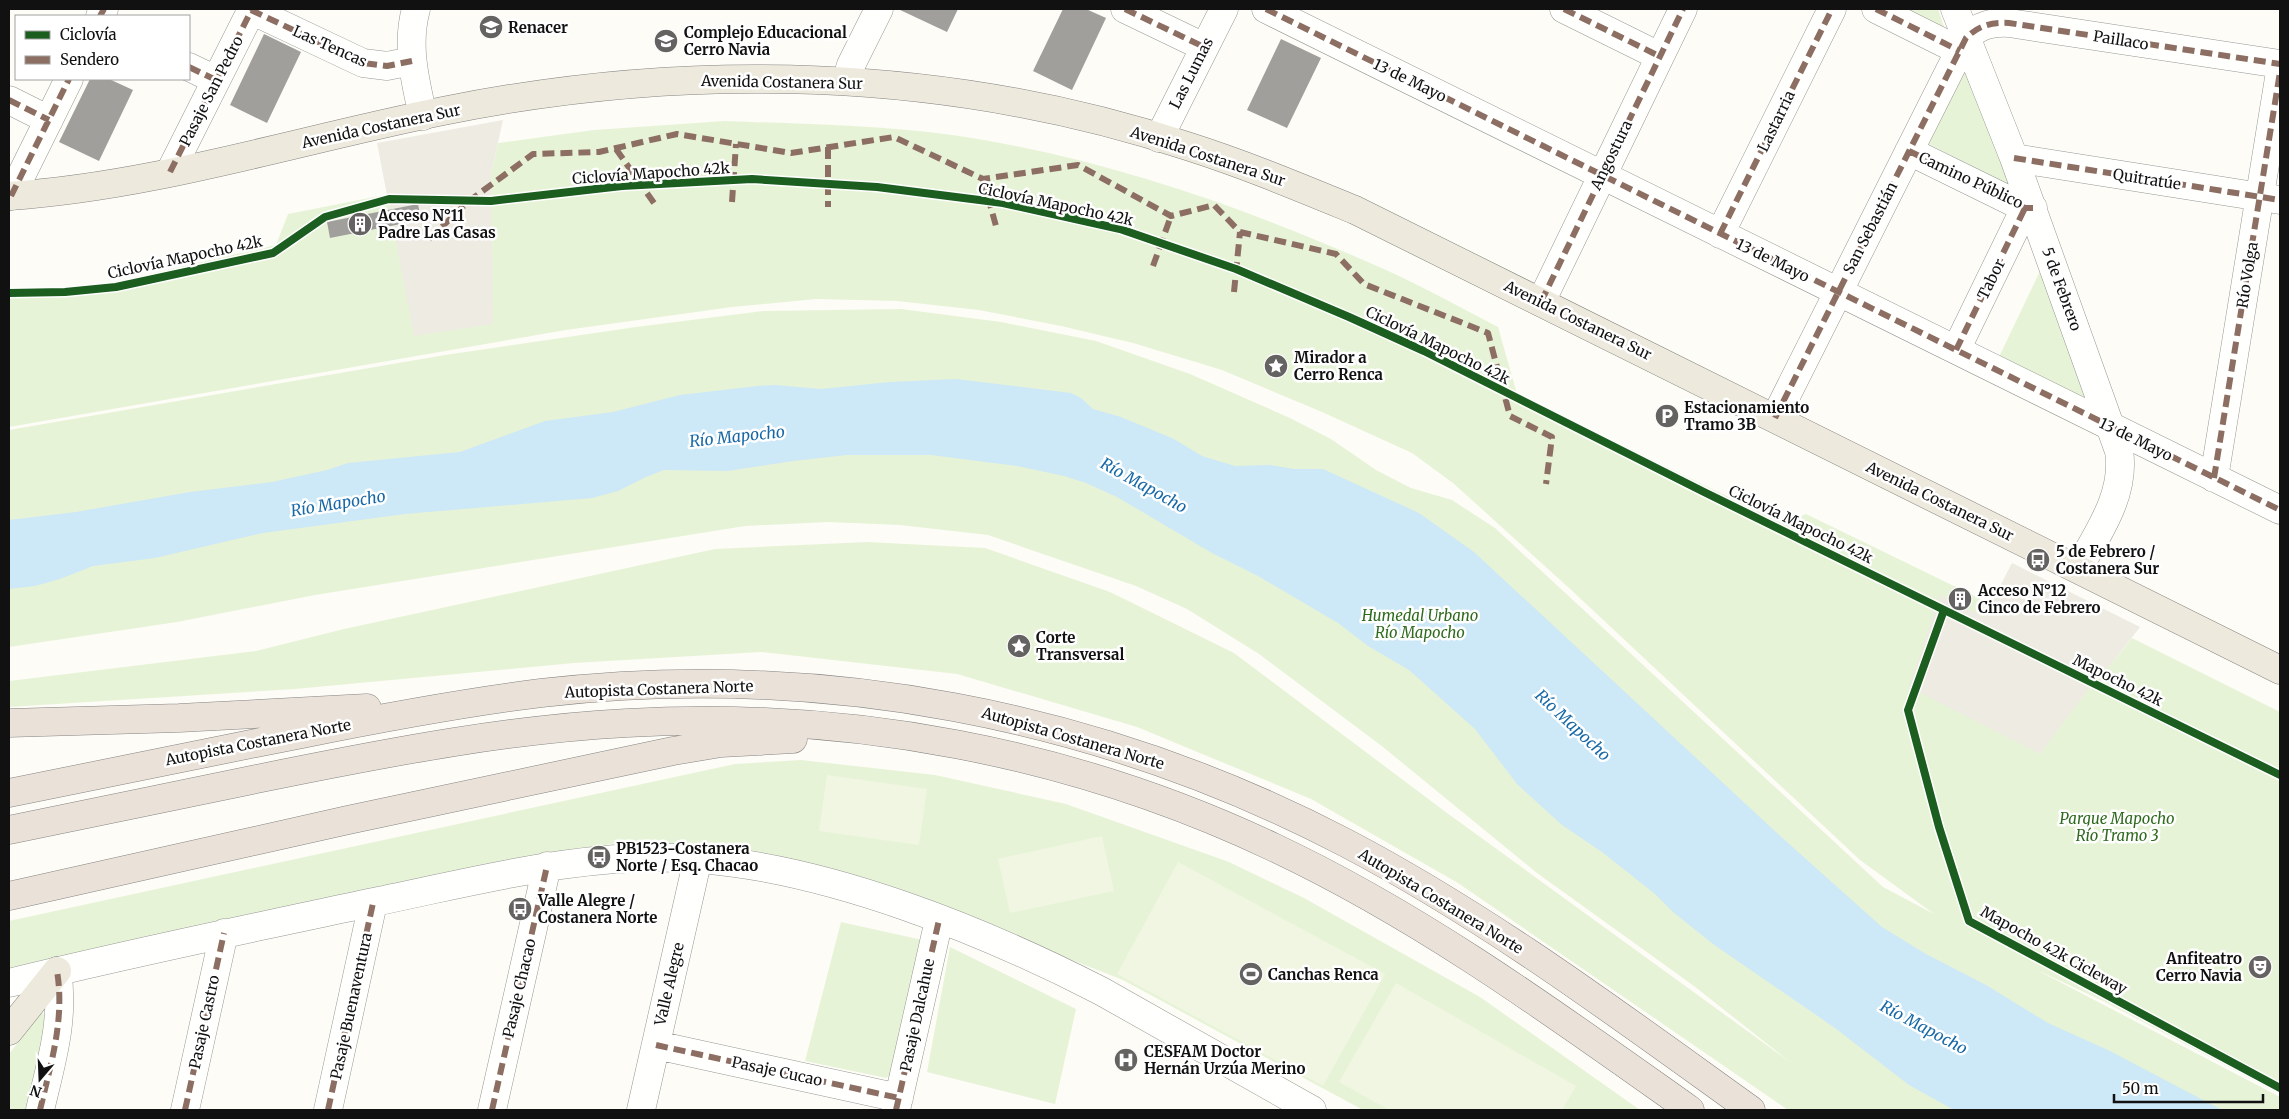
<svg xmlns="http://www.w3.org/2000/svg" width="2289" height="1119" font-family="Merriweather,serif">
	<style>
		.green { fill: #e7f3d7 }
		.pitch { fill: #f0f6e1 }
		.plaza { fill: #edebe2 }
		.water { fill: #cde8f7 }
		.building { fill: #a19f9c }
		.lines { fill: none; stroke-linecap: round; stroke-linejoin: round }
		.minor-casing { stroke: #979795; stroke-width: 29 }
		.major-casing { stroke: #858482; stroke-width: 29 }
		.highway-casing { stroke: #858482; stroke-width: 29 }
		.minor { stroke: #fffffe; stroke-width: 28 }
		.major { stroke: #ede9dc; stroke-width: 28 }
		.highway { stroke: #eae1d8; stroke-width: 28 }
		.quiet { stroke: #8d6e63; stroke-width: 6; stroke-dasharray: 12 6; stroke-linecap: butt }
		.cycleway-casing { stroke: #fff; stroke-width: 11 }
		.cycleway { stroke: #1b5e20; stroke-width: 8 }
		.labels { text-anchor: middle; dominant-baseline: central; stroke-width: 5; stroke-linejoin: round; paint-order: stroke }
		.poi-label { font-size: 15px; font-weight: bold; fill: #111; stroke: #fff; text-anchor: start }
		.street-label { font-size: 15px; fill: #111; stroke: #fff }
		.park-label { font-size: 15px; font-style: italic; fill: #2f6b1f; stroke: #fff }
		.water-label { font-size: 16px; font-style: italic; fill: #1768a6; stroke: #fff }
	</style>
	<rect width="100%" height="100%" fill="#fdfcf7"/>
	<path class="green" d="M1893,9H1938L1946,33Z
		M1968,61L2013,187L1927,143Z
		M725,121C800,124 877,125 952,135C1103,157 1247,208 1386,270C1424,287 1461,308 1498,327L1517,394L1782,523L1806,514L2112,663L2132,638L2280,712V1094L2105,1002L2035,969L2280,1097V1110H1788L1458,883L1311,799L1137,727L957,674L761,652L574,663L295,689L9,707V681L256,651L344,629L715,549L867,542L985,548L1110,592L1234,653L1447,813L1790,1062L1694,986L1537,873L1383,747L1259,654L1187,609L1136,586L988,535L900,525L828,522L745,526L315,595L177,622L9,647V430L445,355L636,327L763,311L901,309L1001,322L1096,341L1190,374L1290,418L1331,439L1376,470L1411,488L1452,500L1495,528L1883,887L1934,914L1860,860L1568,587L1453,483L1412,453L1322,412L1222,370L1133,343L1061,326L979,310L897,301L816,299L732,307L566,330L9,427V289L53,288L114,282L276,245L288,214L491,174L498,143L594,130Z
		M2041,269L2092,405L1998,359Z
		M801,760L935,775L1066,804L1229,862L1304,898L1480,997L1640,1110H1363L1123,980L1006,934L765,859L616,843L433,879L9,974V921L735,764Z
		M841,922L927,941L898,1070L886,1078L805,1061Z
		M950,947L1076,1009L1055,1104L927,1072Z
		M42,1012L52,1029L32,1110H9V1054Z"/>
	<path class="pitch" d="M827,775L927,789L919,845L819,831Z
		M1102,836L1114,891L1010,913L998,859Z
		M1178,862L1385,974L1323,1086L1117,974Z
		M1396,983L1576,1086L1562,1110H1389L1339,1082Z"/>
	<path class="plaza" d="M503,120L491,174L493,324L414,336L377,143Z
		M2012,563L2140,627L2112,663L2093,683L2040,754L1909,687L1940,595L1984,617Z"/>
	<path class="water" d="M956,379L1071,393L1081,398L1093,409L1121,417L1174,439L1202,456L1235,466L1270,465L1294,469H1323L1419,513L1474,552L1777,833L1882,927L1926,954L1986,985L2048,1023L2110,1051L2222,1110H1954L1909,1085L1835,1028L1713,944L1673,912L1655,894L1602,852L1562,825L1517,784L1475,729L1409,670L1368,646L1338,623L1258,576L1212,553L1117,497L1086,483L1064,476L1017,466L931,455H847L793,461L727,471L664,470L646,477L618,491L592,498L405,514L263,533L155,558L93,566L60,579L35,586L9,589V520L76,512L190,492L272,482L327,470L348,463L460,452L545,421L613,412L680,395L757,386L775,385L821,389L890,382Z"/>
	<path class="building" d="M898,9H958L947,32Z
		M1063,9H1086L1106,18L1072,90L1033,71Z
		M264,34L301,52L267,123L230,105Z
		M1281,39L1321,58L1287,128L1247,110Z
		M90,79H109L133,90L99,161L59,142Z
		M418,204L421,220L330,238L327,222Z"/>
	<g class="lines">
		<g class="minor-casing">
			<path id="minor" d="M416,9C406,45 415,80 423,116
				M1125,9L1204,47
				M1266,9L2280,510
				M1564,9L1659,56
				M1876,9L1960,51
				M1955,9L2014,158L2119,451C2126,494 2098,533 2078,569
				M251,10L363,63L387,66L412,61
				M100,16L104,9
				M189,67L216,80
				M846,81L851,65L879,9
				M9,100L49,120
				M1159,138L1224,9
				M1909,151L2025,208H2033
				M2014,158L2280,200
				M170,172L252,9
				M11,196L69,79
				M1720,234L1832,9
				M1541,302L1683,9
				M1956,350L2025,208
				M1775,418L1966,38C1979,25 1992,22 2009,23L2280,64
				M2214,478L2280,72
				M9,983C130,953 252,928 374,902C482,880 589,850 699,859C831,869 984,931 1101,991L1312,1110
				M656,1045L899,1098
				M40,1110C51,1063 65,1019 57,971
				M185,1110L224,933
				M328,1110L373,903
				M492,1110L547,866
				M641,1110L698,858
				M896,1110L939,920"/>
		</g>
		<g class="major-casing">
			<path id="major" d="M9,196C156,186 298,140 443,111C688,61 947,67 1187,146C1244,164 1299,187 1355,210L2280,670
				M9,1031L57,971"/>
		</g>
		<g class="highway-casing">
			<path id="highway" d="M9,723L179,718L367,708
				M9,793C106,773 204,753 302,734C381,718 461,703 541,693C820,661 1097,713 1346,843C1489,918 1620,1016 1751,1110
				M9,830C100,812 190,792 281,774C396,751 511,729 627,723C849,710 1072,752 1273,847C1422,917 1556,1015 1690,1110
				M9,896L348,820L673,751L721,743L793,739"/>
		</g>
		<use href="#minor" class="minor"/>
		<use href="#major" class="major"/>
		<use href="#highway" class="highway"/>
		<path class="quiet" d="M1125,9L1204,47
			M1266,9L2280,510
			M1564,9L1659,56
			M1876,9L1960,51
			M251,10L363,63L387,66L412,61
			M100,16L104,9
			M189,67L216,80
			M9,100L49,120
			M828,147V207
			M616,149L654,203
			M1909,151L2025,208H2033
			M2014,158L2280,200
			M170,172L252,9
			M983,179L996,226
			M11,196L69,79
			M732,202L736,144
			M1720,234L1832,9
			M429,239L469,201L533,154L599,152L677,134L791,153L894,137L983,179L1078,165L1171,216L1214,205L1240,232L1336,254L1364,284L1488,333L1510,416L1552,437L1546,484
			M1153,266L1171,216
			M1234,292L1240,232
			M1541,302L1683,9
			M1956,350L2025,208
			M1775,418L1966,38C1979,25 1992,22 2009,23L2280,64
			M2214,478L2280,72
			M656,1045L899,1098
			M40,1110C51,1063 65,1019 57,971
			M185,1110L224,933
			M328,1110L373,903
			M492,1110L547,866
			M896,1110L939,920"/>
		<g class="cycleway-casing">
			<path id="cycleway" d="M9,293L65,292L116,287L273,253L325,217L389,199L491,201L622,186L752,179L877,187L1003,203L1120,229L1236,269L1349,317L1424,351L1704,492L2280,775
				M1944,610L1908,710L1939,827L1969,921L2280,1088"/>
		</g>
		<use href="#cycleway" class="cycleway"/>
	</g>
	<defs>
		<g id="school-disc" transform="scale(1.25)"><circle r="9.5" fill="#646362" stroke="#fff"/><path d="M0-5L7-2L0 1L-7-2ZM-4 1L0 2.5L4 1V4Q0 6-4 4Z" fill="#fff"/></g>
		<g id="building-disc" transform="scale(1.25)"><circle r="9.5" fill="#646362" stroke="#fff"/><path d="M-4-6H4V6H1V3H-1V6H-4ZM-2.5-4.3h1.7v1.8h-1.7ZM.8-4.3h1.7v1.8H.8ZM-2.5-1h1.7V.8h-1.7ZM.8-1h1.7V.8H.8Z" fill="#fff"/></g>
		<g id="sight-disc" transform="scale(1.25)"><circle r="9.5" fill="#646362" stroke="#fff"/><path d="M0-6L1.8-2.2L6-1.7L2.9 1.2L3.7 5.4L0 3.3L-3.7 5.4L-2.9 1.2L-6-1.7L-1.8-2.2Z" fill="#fff"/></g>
		<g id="parking-disc" transform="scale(1.25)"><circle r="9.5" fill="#646362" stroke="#fff"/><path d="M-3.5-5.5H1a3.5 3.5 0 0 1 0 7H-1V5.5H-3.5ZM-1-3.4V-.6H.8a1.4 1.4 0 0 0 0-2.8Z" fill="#fff"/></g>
		<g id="bus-disc" transform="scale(1.25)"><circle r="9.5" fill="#646362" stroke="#fff"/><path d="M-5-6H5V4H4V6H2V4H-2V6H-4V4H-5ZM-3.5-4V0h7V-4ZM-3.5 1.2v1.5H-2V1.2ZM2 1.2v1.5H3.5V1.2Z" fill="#fff"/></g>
		<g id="theatre-disc" transform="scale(1.25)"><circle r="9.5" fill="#646362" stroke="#fff"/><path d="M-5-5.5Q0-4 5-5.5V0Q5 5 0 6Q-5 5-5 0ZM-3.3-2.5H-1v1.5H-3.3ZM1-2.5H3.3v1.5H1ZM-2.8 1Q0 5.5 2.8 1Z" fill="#fff"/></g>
		<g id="stadium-disc" transform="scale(1.25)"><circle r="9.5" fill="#646362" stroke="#fff"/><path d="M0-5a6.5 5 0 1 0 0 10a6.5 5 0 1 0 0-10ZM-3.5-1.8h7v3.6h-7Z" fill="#fff"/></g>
		<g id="hospital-disc" transform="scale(1.25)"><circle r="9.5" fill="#646362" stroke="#fff"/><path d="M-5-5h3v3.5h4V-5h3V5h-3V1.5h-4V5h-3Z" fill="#fff"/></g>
	</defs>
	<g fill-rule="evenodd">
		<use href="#school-disc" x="491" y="27"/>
		<use href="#school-disc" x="666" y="41"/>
		<use href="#building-disc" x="360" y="224"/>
		<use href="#sight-disc" x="1276" y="366"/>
		<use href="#parking-disc" x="1667" y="416"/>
		<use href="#bus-disc" x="2038" y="560"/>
		<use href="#building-disc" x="1960" y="599"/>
		<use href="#sight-disc" x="1019" y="646"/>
		<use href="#bus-disc" x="599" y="857"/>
		<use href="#bus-disc" x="520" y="909"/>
		<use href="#theatre-disc" x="2260" y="967"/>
		<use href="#stadium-disc" x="1251" y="974"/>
		<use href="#hospital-disc" x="1126" y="1060"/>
	</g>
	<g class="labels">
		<g class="poi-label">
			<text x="508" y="27">Renacer</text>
			<text x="684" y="32">Complejo Educacional<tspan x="684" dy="17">Cerro Navia</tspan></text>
			<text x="378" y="215">Acceso N°11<tspan x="378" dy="17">Padre Las Casas</tspan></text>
			<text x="1294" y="357">Mirador a<tspan x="1294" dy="17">Cerro Renca</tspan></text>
			<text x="1684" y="407">Estacionamiento<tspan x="1684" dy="17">Tramo 3B</tspan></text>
			<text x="2056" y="551">5 de Febrero /<tspan x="2056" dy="17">Costanera Sur</tspan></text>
			<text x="1978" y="590">Acceso N°12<tspan x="1978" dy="17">Cinco de Febrero</tspan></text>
			<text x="1036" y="637">Corte<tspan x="1036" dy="17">Transversal</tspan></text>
			<text x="616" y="848">PB1523-Costanera<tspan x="616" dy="17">Norte / Esq. Chacao</tspan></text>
			<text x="538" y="900">Valle Alegre /<tspan x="538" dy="17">Costanera Norte</tspan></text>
			<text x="2242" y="958" text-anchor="end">Anfiteatro<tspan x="2242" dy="17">Cerro Navia</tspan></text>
			<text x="1268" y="974">Canchas Renca</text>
			<text x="1144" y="1051">CESFAM Doctor<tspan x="1144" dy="17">Hernán Urzúa Merino</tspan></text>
		</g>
		<g class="street-label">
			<text transform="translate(2121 40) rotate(9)">Paillaco</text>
			<text transform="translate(330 46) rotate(24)">Las Tencas</text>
			<text transform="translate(1191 73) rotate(-63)">Las Lumas</text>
			<text transform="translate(1410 80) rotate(26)">13 de Mayo</text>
			<text transform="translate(782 82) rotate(1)">Avenida Costanera Sur</text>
			<text transform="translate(211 91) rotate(-63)">Pasaje San Pedro</text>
			<text transform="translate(1776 121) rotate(-64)">Lastarria</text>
			<text transform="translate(381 126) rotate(-12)">Avenida Costanera Sur</text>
			<text transform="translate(1611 155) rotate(-64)">Angostura</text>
			<text transform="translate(1208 156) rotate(18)">Avenida Costanera Sur</text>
			<text transform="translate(651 173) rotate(-4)">Ciclovía Mapocho 42k</text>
			<text transform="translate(2147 179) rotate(9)">Quitratúe</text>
			<text transform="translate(1971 180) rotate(25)">Camino Público</text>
			<text transform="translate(1056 204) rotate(12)">Ciclovía Mapocho 42k</text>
			<text transform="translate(1870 228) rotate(-63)">San Sebastián</text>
			<text transform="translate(185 257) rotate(-12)">Ciclovía Mapocho 42k</text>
			<text transform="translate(1773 260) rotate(26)">13 de Mayo</text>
			<text transform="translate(2247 275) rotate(-81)">Río Volga</text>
			<text transform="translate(1991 279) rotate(-64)">Tabor</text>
			<text transform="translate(2062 289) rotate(70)">5 de Febrero</text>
			<text transform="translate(1578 320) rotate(26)">Avenida Costanera Sur</text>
			<text transform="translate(1438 345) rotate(26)">Ciclovía Mapocho 42k</text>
			<text transform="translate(2136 439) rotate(26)">13 de Mayo</text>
			<text transform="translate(1940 501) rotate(26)">Avenida Costanera Sur</text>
			<text transform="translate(1801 524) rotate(26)">Ciclovía Mapocho 42k</text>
			<text transform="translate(2118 680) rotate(26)">Mapocho 42k</text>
			<text transform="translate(659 689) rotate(-2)">Autopista Costanera Norte</text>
			<text transform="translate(1073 738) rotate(16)">Autopista Costanera Norte</text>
			<text transform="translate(258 742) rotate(-11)">Autopista Costanera Norte</text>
			<text transform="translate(1441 901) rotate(31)">Autopista Costanera Norte</text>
			<text transform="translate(2054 950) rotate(29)">Mapocho 42k Cicleway</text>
			<text transform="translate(669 984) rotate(-77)">Valle Alegre</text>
			<text transform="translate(519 988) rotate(-77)">Pasaje Chacao</text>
			<text transform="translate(351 1006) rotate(-78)">Pasaje Buenaventura</text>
			<text transform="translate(917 1015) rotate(-78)">Pasaje Dalcahue</text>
			<text transform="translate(204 1022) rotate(-78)">Pasaje Castro</text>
			<text transform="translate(777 1071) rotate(12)">Pasaje Cucao</text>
		</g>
		<g class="park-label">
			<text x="1420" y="615">Humedal Urbano<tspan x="1420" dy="17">Río Mapocho</tspan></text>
			<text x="2117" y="818">Parque Mapocho<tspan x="2117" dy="17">Río Tramo 3</tspan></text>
		</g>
		<g class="water-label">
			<text transform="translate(737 436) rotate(-6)">Río Mapocho</text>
			<text transform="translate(1144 485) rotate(29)">Río Mapocho</text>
			<text transform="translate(338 503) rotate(-9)">Río Mapocho</text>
			<text transform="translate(1573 725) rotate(43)">Río Mapocho</text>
			<text transform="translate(1924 1027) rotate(28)">Río Mapocho</text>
		</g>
	</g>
	<rect width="2289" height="1119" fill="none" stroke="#111111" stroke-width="20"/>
	<rect x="15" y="15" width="175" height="65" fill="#ffffff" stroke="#a0a0a0"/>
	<rect x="25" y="31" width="25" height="8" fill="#1b5e20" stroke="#a0a0a0"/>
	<text x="60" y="40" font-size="15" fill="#111111">Ciclovía</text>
	<rect x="25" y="56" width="25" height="8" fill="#8d6e63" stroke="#a0a0a0"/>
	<text x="60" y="65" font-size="15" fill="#111111">Sendero</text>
	<g transform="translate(40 1079) rotate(199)" stroke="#ffffff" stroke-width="4" paint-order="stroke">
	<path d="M0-4L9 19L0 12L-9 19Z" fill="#111111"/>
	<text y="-8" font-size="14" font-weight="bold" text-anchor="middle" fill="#111111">N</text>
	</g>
	<path d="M2114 1094v8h149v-8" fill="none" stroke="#111111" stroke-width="2.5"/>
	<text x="2122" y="1094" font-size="15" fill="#111111" stroke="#ffffff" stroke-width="4" paint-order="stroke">50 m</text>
</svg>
